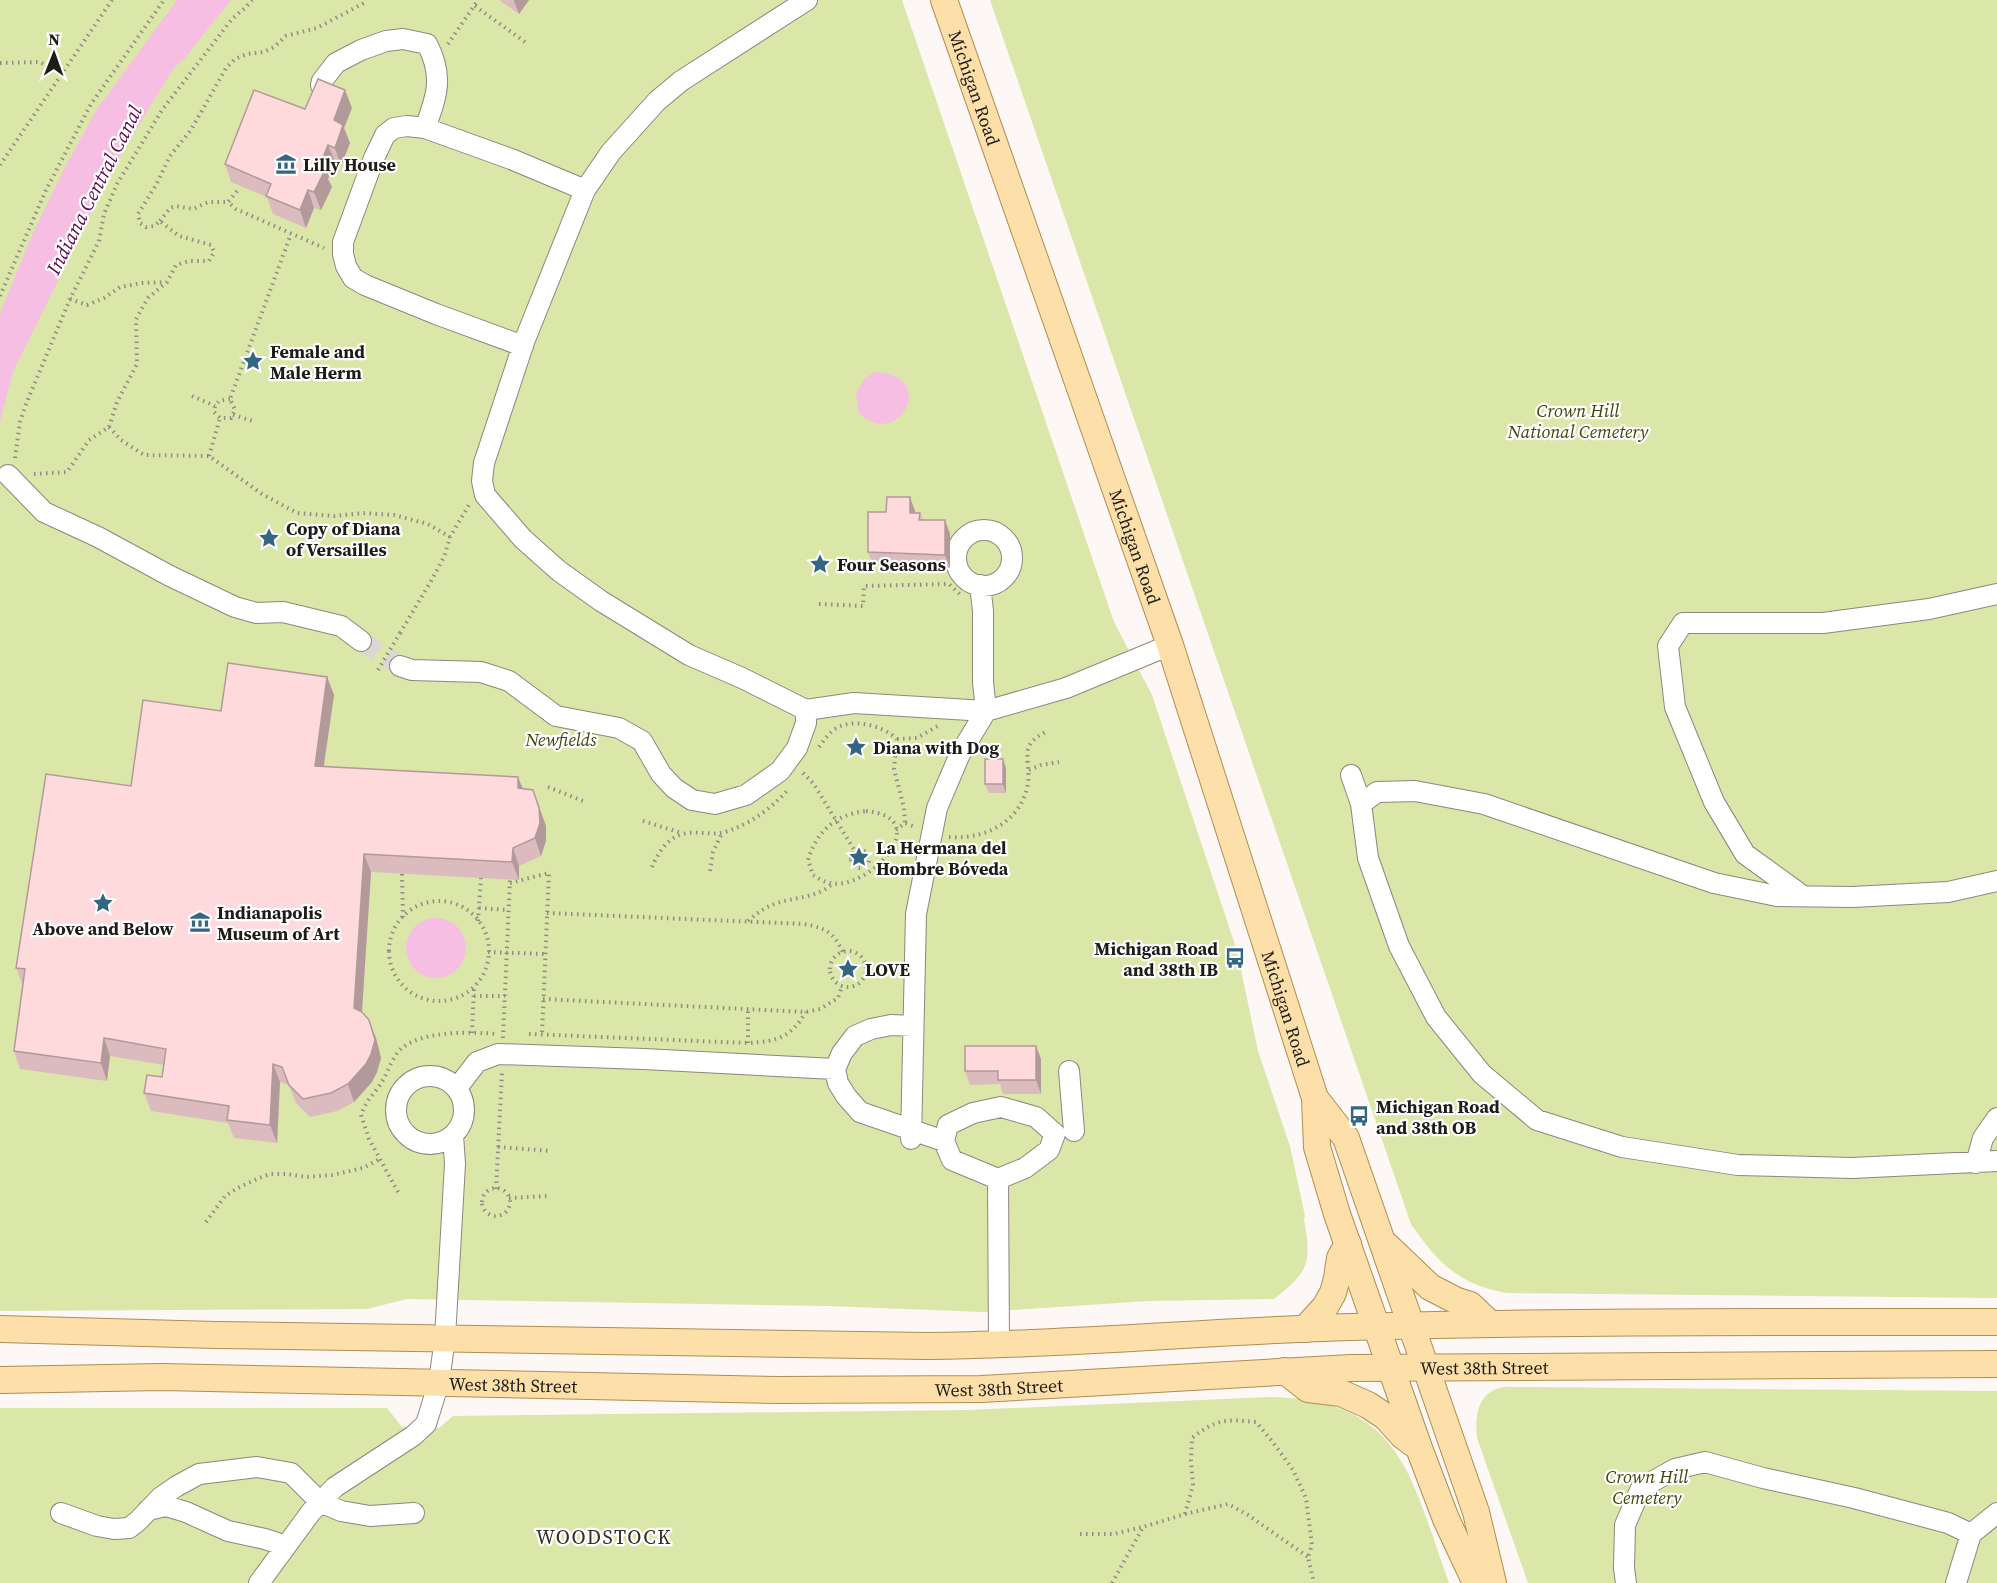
<svg xmlns="http://www.w3.org/2000/svg" width="1997" height="1583" font-family="'Source Serif 4',serif">
	<style>
		.green { fill: #dbe6a9 }
		.water { fill: #f7bee4 }
		.lines { fill: none; stroke-linecap: round; stroke-linejoin: round }
		.minor-tunnel { stroke: #dcd7d4; stroke-width: 20; stroke-dasharray: 20 10; stroke-linecap: butt }
		.minor-casing { stroke: #91857e; stroke-width: 22 }
		.major-casing { stroke: #ae8d51; stroke-width: 28 }
		.path { stroke: #8f8b88; stroke-width: 4; stroke-dasharray: 1.5 4.5; stroke-linecap: butt }
		.minor { stroke: #fff; stroke-width: 20 }
		.major { stroke: #fde0a9; stroke-width: 26 }
		.path-bridge { stroke: #8f8b88; stroke-width: 4; stroke-dasharray: 1.5 4.5; stroke-linecap: butt }
		.wall { fill: #dbbbbd }
		.shaded-wall { fill: #b2999a }
		.building { fill: #ffdadc; stroke: #b2999a; stroke-width: 1.5 }
		.labels { text-anchor: middle; dominant-baseline: central; stroke-width: 4.5; stroke-linejoin: round; paint-order: stroke }
		.street-label { font-size: 18px; fill: #1f1b18; stroke: #fff }
		.poi-label { font-size: 18px; font-weight: bold; fill: #1f1b18; stroke: #fff; text-anchor: start }
		.park-label { font-size: 18px; font-style: italic; fill: #41480d; stroke: #fff }
		.water-label { font-size: 20px; font-style: italic; fill: #5d0a4b; stroke: #fff }
		.neighbourhood-label { font-size: 20px; letter-spacing: 1.5px; fill: #372c27; stroke: #fff }
	</style>
	<rect width="100%" height="100%" fill="#fdf8f5"/>
	<path class="green" d="M0,0H902L1114,622L1152,695L1237,951L1258,1051L1290,1146L1305,1216L1304,1220C1312,1262 1309,1272 1274,1299L1149,1301L982,1312L829,1306L407,1299L367,1309L0,1311Z
		M990,0H1997V1298L1507,1293C1459,1285 1438,1263 1411,1224Z
		M1519,1387L1997,1391V1583H1528L1477,1438C1475,1418 1476,1396 1499,1388C1504,1386 1513,1387 1519,1387Z
		M1270,1397C1403,1399 1411,1479 1449,1583H0V1408H387L402,1427L439,1428L453,1416L967,1410Z"/>
	<path class="water" d="M177,0H231L184,59L173,69L117,161L13,372L0,421V313L33,233L65,167L97,109Z
		M875,372C939,373 900,453 858,412L856,393L865,378Z
		M406 948a30 30 0 1 1 60 0a30 30 0 1 1-60 0Z"/>
	<g class="lines">
		<path class="minor-tunnel" d="M361,641L400,666"/>
		<g class="minor-casing">
			<path id="minor" d="M807,0L681,81L657,101L611,152L585,190L524,342L484,463L482,481L485,495L523,539L559,571L601,601L689,655L742,678L806,710L854,703L986,711L1066,688L1170,645
				M321,85L322,81L336,63L361,50L386,41L403,39L427,44C444,76 437,96 425,128
				M523,346L436,314L365,285L353,278L346,266L343,254V242L374,158L385,135L394,128L407,126L425,128L511,159L585,190
				M8,475L44,512L98,537L170,576L235,607L256,613L283,612L341,626L361,641
				M956 558a28 28 0 1 1 56 0a28 28 0 1 1-56 0Z
				M400,666L412,670L481,672L509,681L556,716L619,728L642,741L661,774L674,788L692,800L715,804L746,795L780,771L797,748L806,723V710
				M1351,775L1361,804
				M1997,881L1948,892L1852,897L1777,896L1714,883L1484,804L1415,791L1377,792L1361,804L1368,858L1399,946L1436,1017L1482,1074L1537,1120L1622,1147L1738,1165L1852,1168L1997,1161
				M1803,896L1745,854L1714,802L1675,707L1668,646L1683,623H1823L1929,609L1997,594
				M913,1026L891,1025L871,1029L855,1036L842,1053L835,1069L838,1083L846,1096L860,1112L944,1141
				M1069,1071L1074,1131
				M396 1110a34 34 0 1 1 68 0a34 34 0 1 1-68 0Z
				M457,1088L477,1062L498,1054L644,1059L835,1069
				M911,1139L916,914L937,808L960,754L986,711L983,682V611L980,585
				M1976,1163L1983,1138L1997,1118
				M998,1179L952,1160L944,1141L948,1125L973,1113L1001,1107L1036,1117L1055,1134L1049,1150L1025,1168L998,1179L999,1346
				M148,1510L166,1506L186,1512L228,1531L265,1539L286,1546
				M61,1513L97,1526L114,1529L129,1528L138,1521L161,1497L177,1486L199,1474L257,1467L291,1473L320,1502L341,1511L370,1516L414,1513
				M259,1583L311,1512L335,1487L413,1436L426,1424L439,1382L445,1338L455,1164L453,1135
				M1626,1583L1624,1568L1625,1525L1641,1488L1675,1469L1705,1462L1763,1478L1854,1498L1948,1523L1971,1534
				M1956,1583L1971,1534L1997,1513"/>
		</g>
		<g class="major-casing">
			<g id="major">
				<path id="s1" d="M944,0L1170,645L1315,1098L1317,1147L1337,1214L1419,1448L1446,1519L1476,1583"/>
				<path d="M1315,1098L1346,1138L1476,1512L1493,1583"/>
				<path d="M1387,1246L1430,1287L1457,1301L1470,1305L1490,1324"/>
				<path d="M0,1329L216,1335L927,1346C1068,1345 1209,1331 1351,1327C1566,1321 1782,1322 1997,1322"/>
				<path d="M1305,1329L1325,1307L1333,1293L1337,1278L1340,1258L1348,1244"/>
				<path d="M1285,1371L1308,1389L1341,1393L1368,1405L1386,1417L1402,1435L1414,1444"/>
				<path id="s2" d="M0,1380L161,1377L779,1390L981,1389L1351,1368L1997,1364"/>
			</g>
		</g>
		<path class="path" d="M475,6L525,42
			M448,44L478,0
			M0,63L40,62L61,74
			M0,165L112,0
			M237,191L228,202L236,209L324,248
			M160,221L170,208L176,206L193,209L208,202H228
			M0,296L46,190L91,104L164,0
			M70,299L87,305L104,298L120,287L142,283L166,282
			M192,396L215,406
			M230,399L219,401L215,406L214,412L220,418H231L235,410L230,399L291,234
			M233,415L256,422
			M109,427L121,440L144,455L209,456L262,494L297,513L334,516L363,513L394,515L428,524L450,537
			M209,456L220,418
			M15,458L20,422L26,404L70,299L99,241L104,214L117,184L162,110L232,19L245,8L252,0
			M34,474L67,472L89,440L109,427L117,402L137,364L136,319L148,298L167,282L176,265L189,261H209L214,252L211,245L179,236L160,221L154,226L146,227L140,223L138,214L156,185L170,156L191,130L226,68L235,59L247,54L264,52L274,47L286,36L317,28L364,3V0
			M819,604L863,606L864,586L949,584L962,596
			M400,633L431,581L444,557L450,537L470,503
			M897,739L917,738L938,726
			M819,747C824,740 829,733 835,729C853,717 883,726 897,739L894,769L904,808L905,823
			M1029,770L1041,765L1059,762
			M803,773L813,783L855,851
			M548,787L583,801
			M866,811C938,818 867,892 830,883C824,882 818,878 813,875L808,860C816,832 836,814 866,811Z
			M643,821L682,833
			M896,830L905,823L916,827
			M949,837C986,840 1022,821 1028,783C1030,771 1025,756 1029,746C1033,739 1040,735 1047,731
			M851 859a9 9 0 1 1 18 0a9 9 0 1 1-18 0Z
			M652,867C658,853 667,838 683,834C696,830 711,836 725,832C750,824 769,810 787,791
			M710,871L713,852L722,833
			M402,874L403,917
			M510,883L549,873L542,1034
			M389 951a50 50 0 1 1 100 0a50 50 0 1 1-100 0Z
			M479,908L508,910
			M547,913L804,924C826,928 833,932 843,952
			M478,921L481,878
			M748,921C757,913 765,907 777,903C795,897 817,898 832,884
			M830 969a18 18 0 1 1 36 0a18 18 0 1 1-36 0Z
			M488,952L545,954
			M474,996H505
			M543,999L806,1012L820,1009L838,998L842,986
			M472,1033L474,986
			M529,1034L748,1043C778,1041 790,1038 806,1012
			M503,1038L510,879
			M748,1043V1008
			M498,1147L551,1151
			M482 1202a14 14 0 1 1 28 0a14 14 0 1 1-28 0Z
			M496,1189L502,1073
			M398,1192L369,1139L361,1115C367,1098 375,1094 383,1080C389,1070 393,1055 402,1048C425,1030 471,1032 498,1034
			M509,1198L549,1196
			M206,1222L225,1196L238,1188L259,1178L270,1174H287L306,1177L332,1175L363,1168L380,1159
			M1185,1514L1228,1504L1248,1515L1308,1557
			M1080,1534H1114L1142,1527
			M1112,1583L1143,1527L1185,1514L1193,1485L1191,1461L1192,1438C1216,1419 1226,1419 1256,1422L1272,1441L1293,1470L1306,1498L1312,1545L1308,1557L1314,1583"/>
		<use href="#minor" class="minor"/>
		<use href="#major" class="major"/>
		<path class="path-bridge" d="M378,670L400,633"/>
	</g>
	<path class="wall" d="M499,0H529L519,14Z
		M352,108L344,128L350,143L341,166L335,162L328,179L332,187L321,210L314,208L306,228L273,214L267,197L231,182L225,164L305,109Z
		M915,511V513H920L923,520H945L950,534V568L873,565L868,552Z
		M327,677L334,695L324,766L518,777L523,788L546,826V841L541,856L519,866V880L371,872L362,1011L376,1038L381,1058L377,1072L372,1082L354,1102L337,1111L310,1117L296,1103L289,1085L280,1082L277,1143L234,1138L228,1123L151,1111L144,1093L162,1077L164,1065L110,1056L107,1081L20,1069L14,1051L23,986L16,968L131,786Z
		M1006,768V793H989L985,784Z
		M1036,1046L1041,1059V1094H1003L1000,1084L970,1085L965,1071Z"/>
	<path class="shaded-wall" d="M514,0H529L519,14L514,1Z
		M345,90L352,108L344,128L350,143L341,166L335,148L334,120Z
		M328,145L335,162L328,179L332,187L321,210L314,192L319,167Z
		M308,190L314,208L306,228L300,210Z
		M910,497L915,511V526L910,513Z
		M945,520L950,534V568L945,555Z
		M327,677L334,695L321,784L315,766Z
		M1003,759L1006,768V793L1003,784Z
		M518,777L525,795L518,788Z
		M533,790L546,826V841L541,856L535,838Z
		M513,848L519,866V880L512,862Z
		M364,854L371,872L361,1026L354,1008Z
		M369,1020L376,1038L381,1058L377,1072L372,1082L354,1102L348,1084Z
		M104,1038L110,1056L107,1081L101,1063Z
		M1036,1046L1041,1059V1094L1036,1080Z
		M273,1064L280,1082L277,1143L270,1125Z"/>
	<path class="building" d="M318,79L345,90L334,120L343,125L335,148L328,145L319,167L325,170L314,192L308,190L300,210L266,196L271,184L225,164L254,90L305,109Z
		M887,497H910V513H920L919,520H945V555L868,552V512H886Z
		M228,663L327,677L315,766L518,777V788L533,790L539,808L540,823L535,838L513,848L512,862L364,854L354,1008L362,1012L369,1020L375,1040L371,1054L366,1064L348,1084L331,1093L303,1099L289,1085L282,1067L273,1064L270,1125L227,1120L229,1106L144,1093L147,1075L162,1077L166,1049L104,1038L101,1063L14,1051L25,969L16,968L46,774L131,786L143,700L221,711Z
		M985,759H1003V784H985Z
		M965,1046H1036V1080H998V1071H965Z"/>
	<defs>
		<g id="museum-bare" transform="scale(1.62)"><path d="M0-6L6-3V-2H-6V-3ZM-5-1h2V3h-2ZM-1-1h2V3h-2ZM3-1h2V3H3ZM-6 4H6V6H-6Z" fill="#346684" stroke="#fff" stroke-width="2.5" paint-order="stroke"/></g>
		<g id="sight-bare" transform="scale(1.62)"><path d="M0-6L1.8-2.2L6-1.7L2.9 1.2L3.7 5.4L0 3.3L-3.7 5.4L-2.9 1.2L-6-1.7L-1.8-2.2Z" fill="#346684" stroke="#fff" stroke-width="2.5" paint-order="stroke"/></g>
		<g id="bus-bare" transform="scale(1.62)"><path d="M-5-6H5V4H4V6H2V4H-2V6H-4V4H-5ZM-3.5-4V0h7V-4ZM-3.5 1.2v1.5H-2V1.2ZM2 1.2v1.5H3.5V1.2Z" fill="#346684" stroke="#fff" stroke-width="2.5" paint-order="stroke"/></g>
	</defs>
	<g fill-rule="evenodd">
		<use href="#museum-bare" x="286" y="164"/>
		<use href="#sight-bare" x="253" y="361"/>
		<use href="#sight-bare" x="269" y="538"/>
		<use href="#sight-bare" x="820" y="564"/>
		<use href="#sight-bare" x="856" y="747"/>
		<use href="#sight-bare" x="859" y="857"/>
		<use href="#sight-bare" x="103" y="903"/>
		<use href="#museum-bare" x="200" y="922"/>
		<use href="#bus-bare" x="1235" y="958"/>
		<use href="#sight-bare" x="848" y="969"/>
		<use href="#bus-bare" x="1359" y="1116"/>
	</g>
	<g class="labels">
		<g class="street-label">
			<text stroke="none"><textPath href="#s1" startOffset="93">Michigan Road</textPath></text>
			<text stroke="none"><textPath href="#s1" startOffset="579">Michigan Road</textPath></text>
			<text stroke="none"><textPath href="#s1" startOffset="1065">Michigan Road</textPath></text>
			<text stroke="none"><textPath href="#s2" startOffset="1485">West 38th Street</textPath></text>
			<text stroke="none"><textPath href="#s2" startOffset="513">West 38th Street</textPath></text>
			<text stroke="none"><textPath href="#s2" startOffset="999">West 38th Street</textPath></text>
		</g>
		<g class="poi-label">
			<text x="303" y="164">Lilly House</text>
			<text x="270" y="351">Female and<tspan x="270" dy="21">Male Herm</tspan></text>
			<text x="286" y="528">Copy of Diana<tspan x="286" dy="21">of Versailles</tspan></text>
			<text x="837" y="564">Four Seasons</text>
			<text x="873" y="747">Diana with Dog</text>
			<text x="876" y="847">La Hermana del<tspan x="876" dy="21">Hombre Bóveda</tspan></text>
			<text x="217" y="912">Indianapolis<tspan x="217" dy="21">Museum of Art</tspan></text>
			<text x="103" y="928" text-anchor="middle">Above and Below</text>
			<text x="1218" y="948" text-anchor="end">Michigan Road<tspan x="1218" dy="21">and 38th IB</tspan></text>
			<text x="865" y="969">LOVE</text>
			<text x="1376" y="1106">Michigan Road<tspan x="1376" dy="21">and 38th OB</tspan></text>
		</g>
		<g class="park-label">
			<text x="1578" y="410">Crown Hill<tspan x="1578" dy="21">National Cemetery</tspan></text>
			<text x="561" y="739">Newfields</text>
			<text x="1647" y="1476">Crown Hill<tspan x="1647" dy="21">Cemetery</tspan></text>
		</g>
		<g class="water-label">
			<text transform="translate(94 190) rotate(-63)">Indiana Central Canal</text>
		</g>
		<g class="neighbourhood-label">
			<text x="604" y="1537">WOODSTOCK</text>
		</g>
	</g>
	<g transform="translate(54 54) rotate(1)" stroke="#ffffff" stroke-width="4.5" paint-order="stroke">
	<path d="M0-4.5L10 22L0 15L-10 22Z" fill="#1f1b18"/>
	<text y="-9" font-size="16" font-weight="bold" text-anchor="middle" fill="#1f1b18">N</text>
	</g>
</svg>
